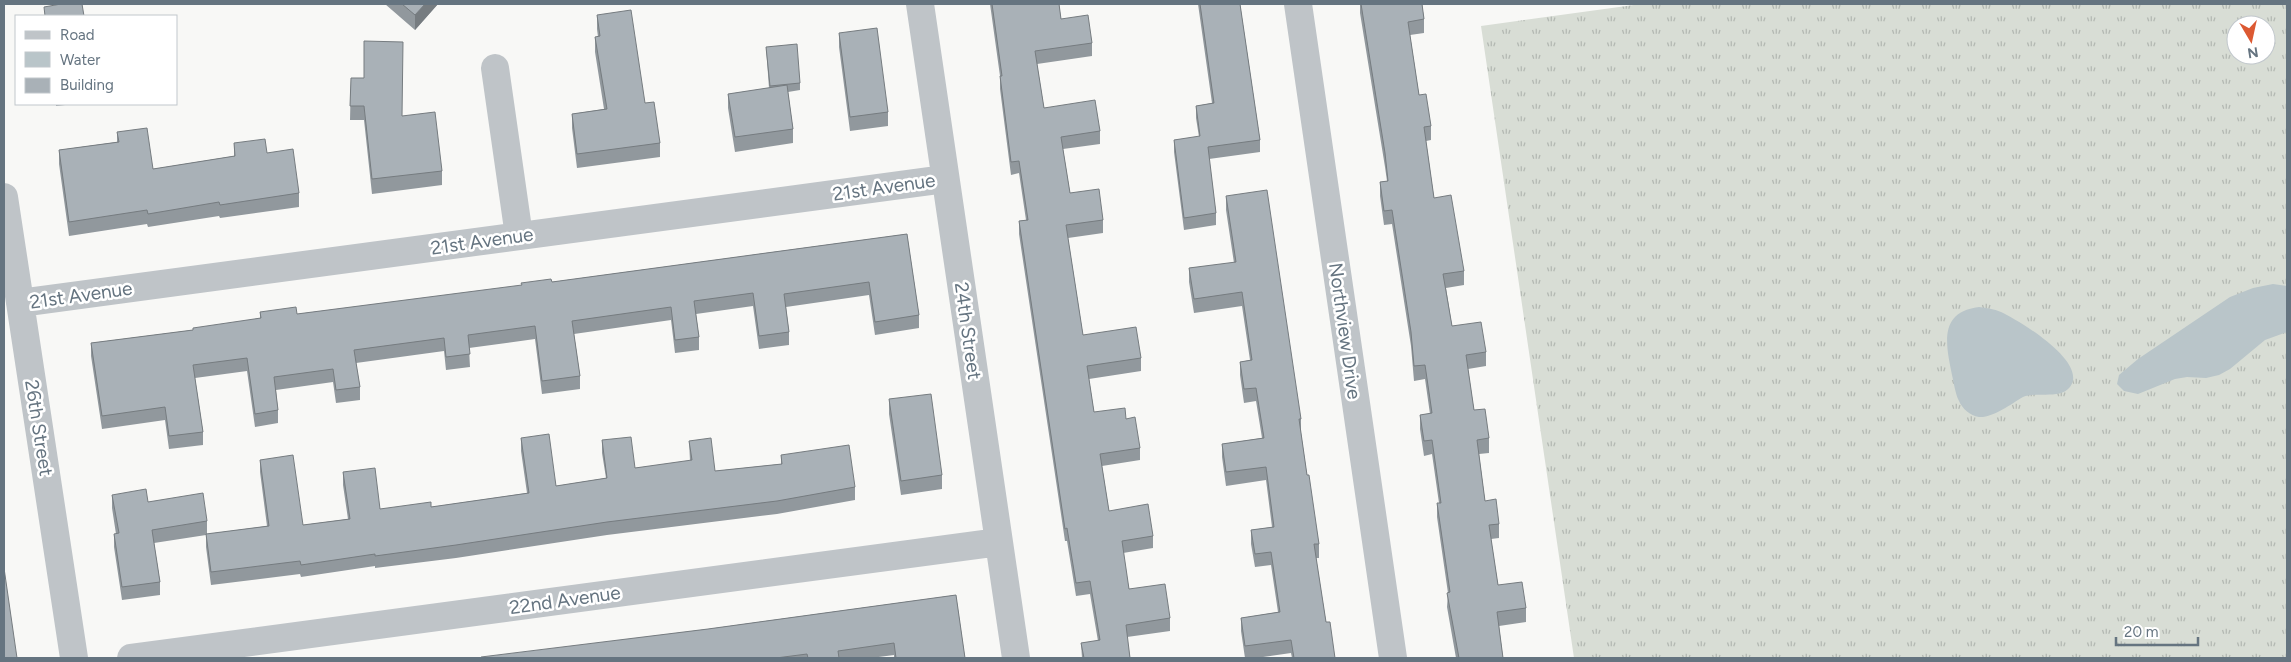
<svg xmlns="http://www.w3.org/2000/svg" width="2291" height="662" font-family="Figtree,sans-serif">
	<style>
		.grass { fill: url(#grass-tufts); fill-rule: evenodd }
		.water { fill: #b9c5c9 }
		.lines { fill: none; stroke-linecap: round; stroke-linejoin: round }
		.street { stroke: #bfc4c8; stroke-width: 28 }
		.wall { fill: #91989d }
		.shaded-wall { fill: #767c80 }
		.building { fill: #a9b1b7; stroke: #767c80 }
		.labels { text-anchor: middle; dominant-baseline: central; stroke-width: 5; stroke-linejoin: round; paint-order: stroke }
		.street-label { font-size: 19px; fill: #657480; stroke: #fff }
	</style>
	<defs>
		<pattern id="grass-tufts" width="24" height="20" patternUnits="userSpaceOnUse" patternTransform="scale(1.25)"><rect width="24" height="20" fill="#d8ddd5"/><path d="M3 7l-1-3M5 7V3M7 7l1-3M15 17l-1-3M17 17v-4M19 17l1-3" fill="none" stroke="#b3b8b2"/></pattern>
	</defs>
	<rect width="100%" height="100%" fill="#f8f8f6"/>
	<path class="grass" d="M1641,4H2287V658H1574L1481,26ZM2236,25H2266V55H2236Z"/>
	<path class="water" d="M2273,284L2287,286V332L2265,340L2230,369L2219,375L2206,378L2187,377L2175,379L2138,394L2124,391L2117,384L2119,375L2138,359L2230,297L2253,288Z
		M1979,307C1986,308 1994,309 2001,312C2018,320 2089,362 2070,387C2060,400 2037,391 2023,397C2011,404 1993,418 1979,417C1970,416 1962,408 1959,401C1955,393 1954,383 1952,375C1946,345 1938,312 1979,307Z"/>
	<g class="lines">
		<path class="street" d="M920,4L1016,658
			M1298,4L1393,658
			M495,68L519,236
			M4,197L74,658
			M20,303L945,179
			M131,658L999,542"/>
	</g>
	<path class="wall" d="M385,4H438L415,30Z
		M990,4H1059L1061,19L1092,43V56L1037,64L1044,108L1100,131V144L1063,149L1070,193L1103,220V233L1068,238L1083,335L1141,358V371L1089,379L1094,412L1126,419L1140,448V460L1102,466L1109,511L1153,536V548L1123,553L1129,589L1170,618V631L1127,637L1130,658H1082L1081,643L1098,641L1090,594L1076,596L1067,541H1065L1019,234V221L1026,220L1019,173L1011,175L1000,89V76Z
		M1198,4H1240L1260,140V152L1209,159L1216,213V225L1184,230L1174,152V140L1199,137L1196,118V106L1212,103Z
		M1360,4H1422L1424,19V33L1410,35L1419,95L1431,126V140L1426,141L1434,198L1464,271V285L1446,288L1452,326L1486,352V366L1468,369L1474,410L1489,438V453L1479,454L1485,501L1499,524V538L1491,539L1498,585L1526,608V622L1499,626L1503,658H1456L1447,607L1448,593L1437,517V503H1439L1432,454L1424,456L1420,429V415L1430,414L1425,379L1414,381L1411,346L1392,224L1384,225L1380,196V182L1387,181L1385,167L1360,13Z
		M597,15L645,103L660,143V157L577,168L572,128V114L604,109L595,52V37H598L597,29Z
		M839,33L888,112V126L850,131L839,47Z
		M766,47L800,83V90L788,92L793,129V143L735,152L728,108V94L769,88Z
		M351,78L402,116L442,171V185L372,194L364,120H350Z
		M56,104H74L56,106Z
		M117,132L153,169L234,156V143L267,153L299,193V207L220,218L219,216L148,227L147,224L69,236L59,164V150L117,142Z
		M1226,196L1301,419V433L1307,475L1319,544V558H1316L1326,622L1335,658H1292L1291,653L1256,658H1245L1241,631V618L1278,612L1271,565L1255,567L1251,544V530L1272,527L1266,480L1226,486L1222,457V444L1262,438L1256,401L1244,403L1240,375V362L1250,360L1242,306L1194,313L1189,282V268L1234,263L1226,210Z
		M907,234L919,315V328L875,335L869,295L786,307L789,332V345L759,349L753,306L696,314L699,337V350L675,353L671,320L574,334L580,376V389L542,394L535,339L469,348L470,367L446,370L444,351L356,363L360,387V400L336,403L333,382L276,390L278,410V423L255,427L247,371L195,378L203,432V445L169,449L165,420L102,429L91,356V343L193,330L260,318V312L297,314L552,282Z
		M889,399L942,475V489L901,495L889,414Z
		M521,438L556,486L606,478L602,453V440L635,468L690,461L689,441L715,471L781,464V455L855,487V500L777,514L607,535L456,558L375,568V566L301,577L300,574L211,585L206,547V535L154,543L160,582V595L122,600L114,547V534H116L112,508V495L148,502L207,521V534L267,526L260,472V460L303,525L348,519L343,485V472L380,509L431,507L527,493L521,451Z
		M956,595L965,658H894V655L871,658H481L708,629Z"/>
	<path class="shaded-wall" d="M425,4H438L415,30V15Z"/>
	<path class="building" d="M60,4H82L84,16H45L44,7L61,4Z
		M402,4H425L415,15Z
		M992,4H1059L1061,19L1088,15L1092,43L1035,51L1044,108L1095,100L1100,131L1061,137L1070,193L1099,189L1103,220L1066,225L1083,335L1136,327L1141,358L1087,366L1094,412L1125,408L1126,419L1135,417L1140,448L1100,454L1109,511L1148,504L1153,536L1122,541L1129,589L1165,584L1170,618L1126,625L1130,658H1084L1081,643L1100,640L1090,581L1076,583L1067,528L1065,529L1019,221L1028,220L1019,161L1011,162L1000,76H1002Z
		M1200,4H1240L1260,140L1208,147L1216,213L1184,218L1174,140L1200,136L1196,106L1214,103Z
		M1361,4H1422L1424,19L1408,22L1419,95L1426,94L1431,126L1424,127L1434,198L1451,195L1464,271L1443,274L1452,326L1481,322L1486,352L1466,355L1474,410L1485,409L1489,438L1477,440L1485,501L1496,499L1499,524L1489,525L1498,585L1522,582L1526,608L1497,612L1503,658H1459L1447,593L1450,592L1437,503H1441L1432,440L1424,441L1420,415L1432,413L1425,365L1414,366L1411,332L1392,210L1384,211L1380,182L1388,181L1385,153Z
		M631,10L645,103L654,102L660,143L577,154L572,114L607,109L595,37L600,36L597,15Z
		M877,28L888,112L850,117L839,33Z
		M364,41L403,42L402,116L435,112L442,171L372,179L364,106H350L351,78H364Z
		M797,44L800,83L770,86L766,47Z
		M787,85L793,129L735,137L728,94Z
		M147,128L153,169L235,156L234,143L265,139L267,153L293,149L299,193L220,205L219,202L148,214L147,210L69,222L59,150L119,142L117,132Z
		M1267,190L1301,419H1299L1307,475H1309L1319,544H1314L1326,622H1330L1335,658H1294L1291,640L1245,646L1241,618L1280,612L1271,552L1255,554L1251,530L1274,527L1266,467L1226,472L1222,444L1264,438L1256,388L1244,389L1240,362L1252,360L1242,292L1194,299L1189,268L1236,262L1226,196Z
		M907,234L919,315L875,322L869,282L784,294L789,332L759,336L753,293L694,301L699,337L675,340L671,307L572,321L580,376L542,381L535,326L468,335L470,354L446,357L444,338L354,350L360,387L336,390L333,369L274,377L278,410L255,414L247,358L193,365L203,432L169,436L165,407L102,416L91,343L193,330V328L261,318L260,312L296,307L297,314L522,285L521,283L551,279L552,282Z
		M931,394L942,475L901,481L889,399Z
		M549,434L556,486L607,478L602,440L631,437L635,468L692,460L689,441L711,438L715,471L782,464L781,455L849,445L855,487L777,501L607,522L456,545L375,556V554L301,565L300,561L211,572L206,534L269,526L260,460L293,455L303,525L350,519L343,472L375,468L380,509L431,502V507L529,493L521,438Z
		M146,489L148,502L203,493L207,521L152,530L160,582L122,587L114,534L119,533L112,495Z
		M4,568L17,658H4Z
		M956,595L965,658H896L894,643L838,651L839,658H808L807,654L776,658H481V657L708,629Z"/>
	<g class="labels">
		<g class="street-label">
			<text transform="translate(884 187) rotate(-8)">21st Avenue</text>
			<text transform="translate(482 241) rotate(-8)">21st Avenue</text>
			<text transform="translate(81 295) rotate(-8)">21st Avenue</text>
			<text transform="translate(968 331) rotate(82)">24th Street</text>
			<text transform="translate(1345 331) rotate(82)">Northview Drive</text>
			<text transform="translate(39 428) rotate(81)">26th Street</text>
			<text transform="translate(565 600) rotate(-8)">22nd Avenue</text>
		</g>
	</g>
	<rect width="2291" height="662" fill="none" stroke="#657480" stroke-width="10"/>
	<rect x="15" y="15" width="162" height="90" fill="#ffffff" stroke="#c1c7cc"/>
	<rect x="25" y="31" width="25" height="8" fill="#bfc4c8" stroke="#c1c7cc"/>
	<text x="60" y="40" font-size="15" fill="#657480">Road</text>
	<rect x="25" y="52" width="25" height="15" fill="#b9c5c9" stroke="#c1c7cc"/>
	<text x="60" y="65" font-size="15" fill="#657480">Water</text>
	<rect x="25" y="78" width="25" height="15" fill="#a9b1b7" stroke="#c1c7cc"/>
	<text x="60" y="90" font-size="15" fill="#657480">Building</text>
	<g transform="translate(2251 40) rotate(171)"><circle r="24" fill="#ffffff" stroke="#c1c7cc"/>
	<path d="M0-4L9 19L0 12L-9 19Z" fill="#dc5932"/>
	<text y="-8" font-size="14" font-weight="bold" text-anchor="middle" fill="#657480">N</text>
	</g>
	<path d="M2116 637v8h82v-8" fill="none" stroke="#657480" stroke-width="2.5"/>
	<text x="2124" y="637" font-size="15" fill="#657480" stroke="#ffffff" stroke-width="4" paint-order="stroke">20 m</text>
</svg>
